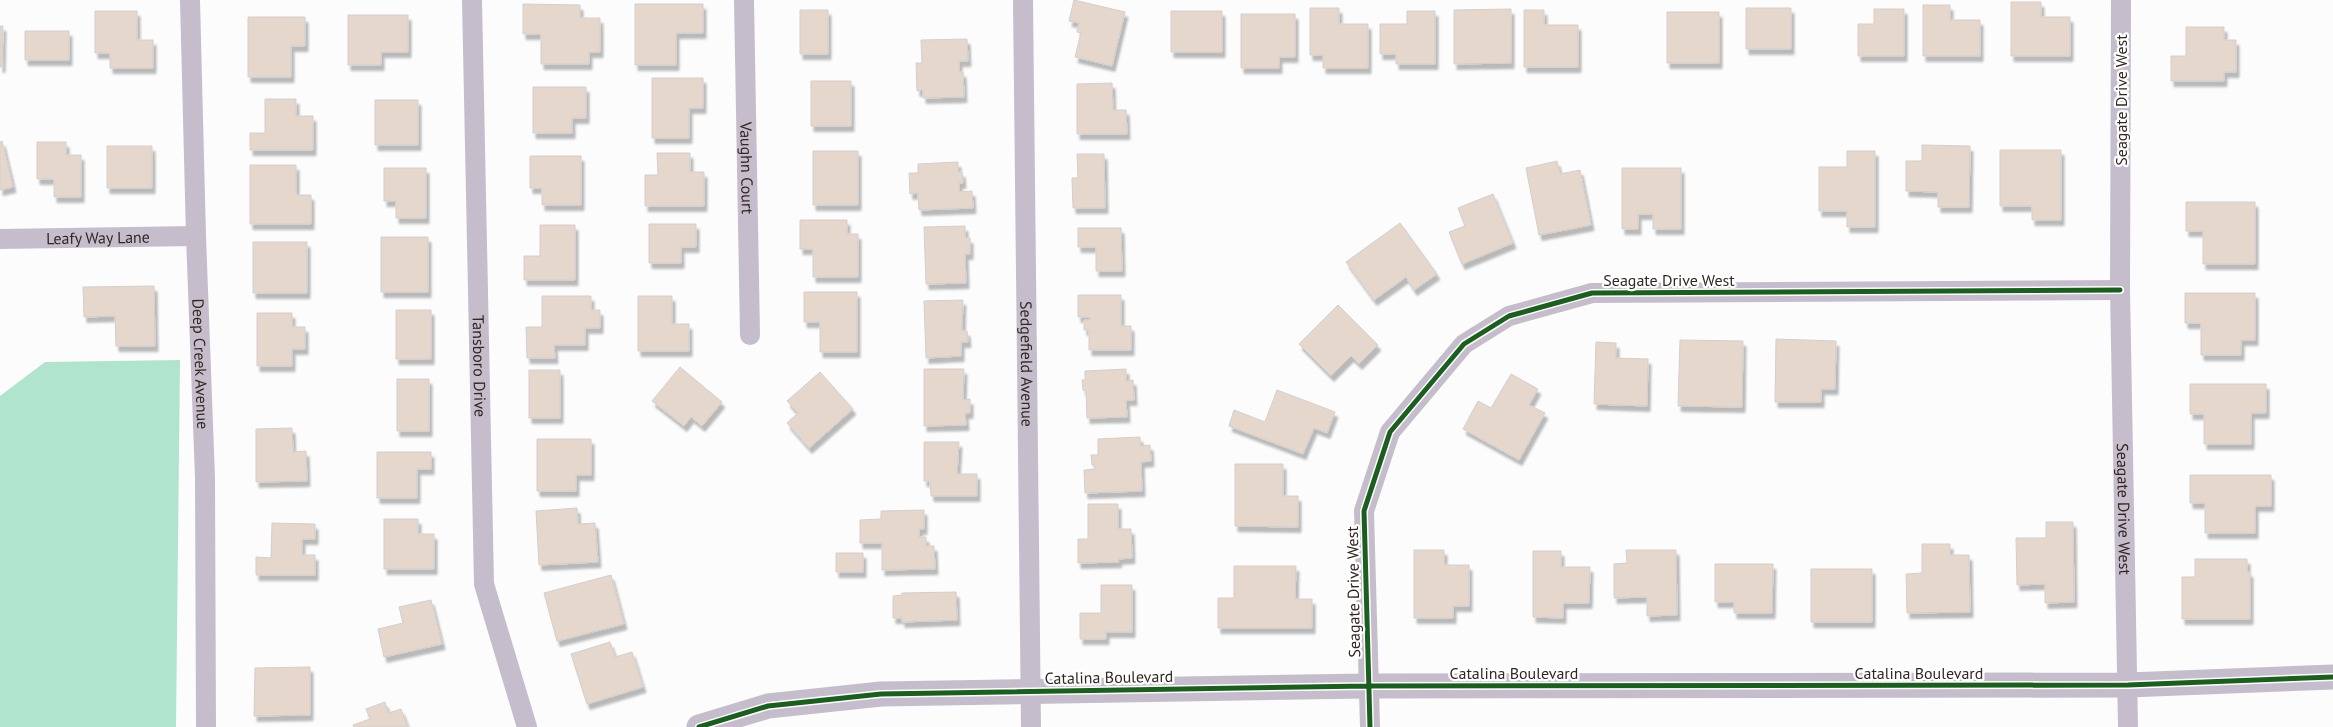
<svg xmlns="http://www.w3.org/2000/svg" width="2333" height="727" font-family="'PT Sans',sans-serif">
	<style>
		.forest { fill: #b1e4cc }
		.building { fill: #e6d7cd; stroke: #d3cecb; filter: url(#shadow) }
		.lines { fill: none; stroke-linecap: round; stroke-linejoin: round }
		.minor { stroke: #c6bdcc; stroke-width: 20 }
		.tertiary { stroke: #c6bdcc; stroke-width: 25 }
		.cycleway-casing { stroke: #fff; stroke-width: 8 }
		.cycleway { stroke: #1b5e20; stroke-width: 5 }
		.labels { text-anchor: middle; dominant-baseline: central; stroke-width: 4.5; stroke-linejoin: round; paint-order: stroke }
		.street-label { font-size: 16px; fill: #322721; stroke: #fff }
	</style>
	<defs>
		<filter id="shadow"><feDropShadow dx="3" dy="5.5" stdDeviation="1" flood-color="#0004"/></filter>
	</defs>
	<rect width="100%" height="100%" fill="#fcfcfc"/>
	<path class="forest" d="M180,360L176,727H0V396L45,362Z"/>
	<path class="building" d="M1074,0L1125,12L1112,66L1075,57L1081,33L1077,32L1079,23L1069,21Z
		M2011,2H2041V17H2070V56H2011Z
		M523,4L580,5V18H600V52H589V64H541V34H523Z
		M635,4H703V33H676V65H635Z
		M1923,5H1950V20H1980V56H1923Z
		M1310,8H1339V24H1368V68H1323V55H1310Z
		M1746,8H1791V49H1746Z
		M1511,9V63L1454,64V10Z
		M1874,9H1904V56H1858V24H1874Z
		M800,10H828V54H800Z
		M1524,10H1544V25H1578V67H1524Z
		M95,11H137V40H153V68H110V53H95Z
		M1171,11H1222V52H1171Z
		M1407,11H1435V64H1396V54H1380V24H1407Z
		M1667,12H1719V63H1667Z
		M1241,14H1295V57H1279V68H1241Z
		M348,15H408V52H381V65H348Z
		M248,17H305V46H291V77H248Z
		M0,26H3L2,67H0Z
		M2186,27H2224V40H2236V72H2224V81H2171V56H2186Z
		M25,31H69V60H25Z
		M967,39L968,61H959V72H963L964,97L923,98V90L917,91L916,63H922L921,40Z
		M652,78H703V108H689V138H652Z
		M811,81H851V126H811Z
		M1112,83L1113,110H1126L1127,134H1077V84Z
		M533,87H586V118H572V133H533Z
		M265,99H296V116H313V150H250V133H265Z
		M375,100H418V145H375Z
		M2,141L13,187L0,190V142Z
		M37,142H66V155H81V197H54V179H37Z
		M1922,145L1970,146L1969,207H1938V192L1906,191V161H1922Z
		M107,146H152V188H107Z
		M2000,150H2061V220H2032V206H2000Z
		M813,151H858V205H813Z
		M1847,151H1875V227H1847V211H1819V167H1847Z
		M657,153H690V172H704V206H645V175H658Z
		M1077,154H1104L1105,208H1073L1072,178H1078Z
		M530,156H581V205H542V188H530Z
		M1557,161L1560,174L1580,170L1591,225L1539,235L1526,168Z
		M958,162V172H962L963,183H959V192L972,191L973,208L919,210L918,193L910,194L909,173H918V164Z
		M250,165H296V195H311V224H250Z
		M384,168H426V218H396V201H384Z
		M1622,168H1681V229H1653V214H1638V229H1622Z
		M1493,194L1513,243L1462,264L1449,232L1465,226L1458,208Z
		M2186,202H2255V264H2203V231H2186Z
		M800,220H847V234H858V277H813V249H800Z
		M1400,223L1437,274L1414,290L1406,277L1374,300L1346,262Z
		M649,224H696V247H681V263H649Z
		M540,225H575V280H524V256H540Z
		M965,226V238H970V254H965L966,283L926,284L924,227Z
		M1078,228H1121L1122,271H1096V247H1078Z
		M381,237H428V292H381Z
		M253,242H307V293H253Z
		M154,286L155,346H116L115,316L84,317L83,287Z
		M804,292H857V352H820V322H804Z
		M2185,293H2255V340H2241V355H2201V323H2185Z
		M1078,295H1121V326H1131V350H1089V330H1084V320H1090V317H1078Z
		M542,296H591V310H600V328H585V345H554L555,358H527L526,327H542Z
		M638,296H672V324H689V351H638Z
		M963,300L962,331H967L968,342H961V356L926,358L924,301Z
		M1338,305L1378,345L1359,364L1351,356L1331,376L1299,344Z
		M396,310H431V359H396Z
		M257,313H292V327H305V349H292V366H257Z
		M1776,339L1836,341L1835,389H1821V402H1775Z
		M1680,340L1743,341L1742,407L1678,406Z
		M1596,342L1616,343V358L1648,359L1647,406L1594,404Z
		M680,367L722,402L702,426L691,417L684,426L652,401Z
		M924,369H964L963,400L970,399V413H965L966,425L924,426Z
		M1126,369V381L1133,380L1134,400H1126L1127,417L1087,418L1086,391L1083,390L1082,380H1085V371Z
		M529,370H560V418H529Z
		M820,372L853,409L809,448L787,423L798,413L787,401Z
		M1511,374L1538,389L1529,405L1545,413L1519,460L1463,429L1478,401L1491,408Z
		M397,379H429V431H397Z
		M2190,384H2266V413H2251V444H2204V414H2190Z
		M1277,390L1335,412L1327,433L1314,428L1303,454L1229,426L1234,410L1265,422Z
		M292,428L293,452L306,451L307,481L256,482V429Z
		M1140,437V446L1150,445L1151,461L1141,462L1142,491L1085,493L1084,470L1095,469V465H1092L1091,455H1098V439Z
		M537,439H591V475H576V491H537Z
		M924,442H959L957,474H977V496H931L930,481H924Z
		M377,452H431V469H417V498H377Z
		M1235,464H1283V496H1298V527L1235,526Z
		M2190,475H2271V506H2255V533H2205V503H2190Z
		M1088,504H1118V529H1131L1132,558L1118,559L1119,562L1078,563V539H1088Z
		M577,508L578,524L595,523L598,562L539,565L536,511Z
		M924,510V529H919V537H926V546H934L935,569L882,570V543H860V520L881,519V511Z
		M384,519H418V534H434V569H384Z
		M2046,522H2073L2074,602L2045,603V584L2017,585L2016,538H2046Z
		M272,523L315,524V539H302V555H315V575H256V557L271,558Z
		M1922,544H1950V555H1969L1970,612L1907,613L1906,574L1922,573Z
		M1414,550H1444V565H1469V606H1453V618H1414Z
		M1626,550H1676L1677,615L1647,616V597L1614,598V564L1627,563Z
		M1533,551H1561V567H1590L1589,603H1563V618L1533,617Z
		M836,553H863V572H836Z
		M2195,559H2247V572H2250V619H2182V577H2195Z
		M1715,564H1773L1772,613H1734V602H1715Z
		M1234,566H1296L1295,599H1312V628H1218V598H1234Z
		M1811,569H1872V622H1811Z
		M611,575L624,624L557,641L544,593Z
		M1101,585H1132V632H1106V639H1080V613H1101Z
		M956,592L957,620L902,622V618H893V596L902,595V593Z
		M431,600L442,644L384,657L378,629L403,623L399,607Z
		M610,642L615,657L632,652L643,687L587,704L571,654Z
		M310,667V715L254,716L255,668Z
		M385,702L388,713L401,709L408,727H354L353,725L370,719L366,709Z"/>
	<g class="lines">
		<g class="minor">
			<path id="s1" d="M190,0L196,236L205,478L206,727"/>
			<path id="s2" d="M472,0L484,584L527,727"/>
			<path id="s3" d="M744,0L750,335"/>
			<path id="s4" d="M1023,0L1031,727"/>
			<path id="s5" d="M2121,0L2120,290L2128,727"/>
			<path id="s6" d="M0,239L196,236"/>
			<path d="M1370,727L1364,511L1390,432L1464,344L1509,316L1592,293L2120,290"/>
		</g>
		<path class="tertiary" d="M699,727L768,706L881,694L1367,686L2128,685L2333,677"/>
		<g class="cycleway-casing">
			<path id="cycleway" d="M699,727L768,706L881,694L1367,686L2128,685L2333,677
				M1370,727L1364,511L1390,432L1464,344L1509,316L1592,293L2120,290"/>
		</g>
		<use href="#cycleway" class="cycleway"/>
	</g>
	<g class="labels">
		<g class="street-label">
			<text transform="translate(2121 100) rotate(-90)">Seagate Drive West</text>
			<text stroke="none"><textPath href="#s3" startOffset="168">Vaughn Court</textPath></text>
			<text stroke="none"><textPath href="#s6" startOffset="98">Leafy Way Lane</textPath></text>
			<text x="1669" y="280">Seagate Drive West</text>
			<text stroke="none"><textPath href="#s1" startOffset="364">Deep Creek Avenue</textPath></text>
			<text stroke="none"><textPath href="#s4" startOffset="364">Sedgefield Avenue</textPath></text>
			<text stroke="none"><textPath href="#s2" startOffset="366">Tansboro Drive</textPath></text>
			<text stroke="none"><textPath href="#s5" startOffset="509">Seagate Drive West</textPath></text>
			<text transform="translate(1353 592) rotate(-91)">Seagate Drive West</text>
			<text x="1514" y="673">Catalina Boulevard</text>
			<text x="1919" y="673">Catalina Boulevard</text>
			<text transform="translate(1109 677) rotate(-1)">Catalina Boulevard</text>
		</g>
	</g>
</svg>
